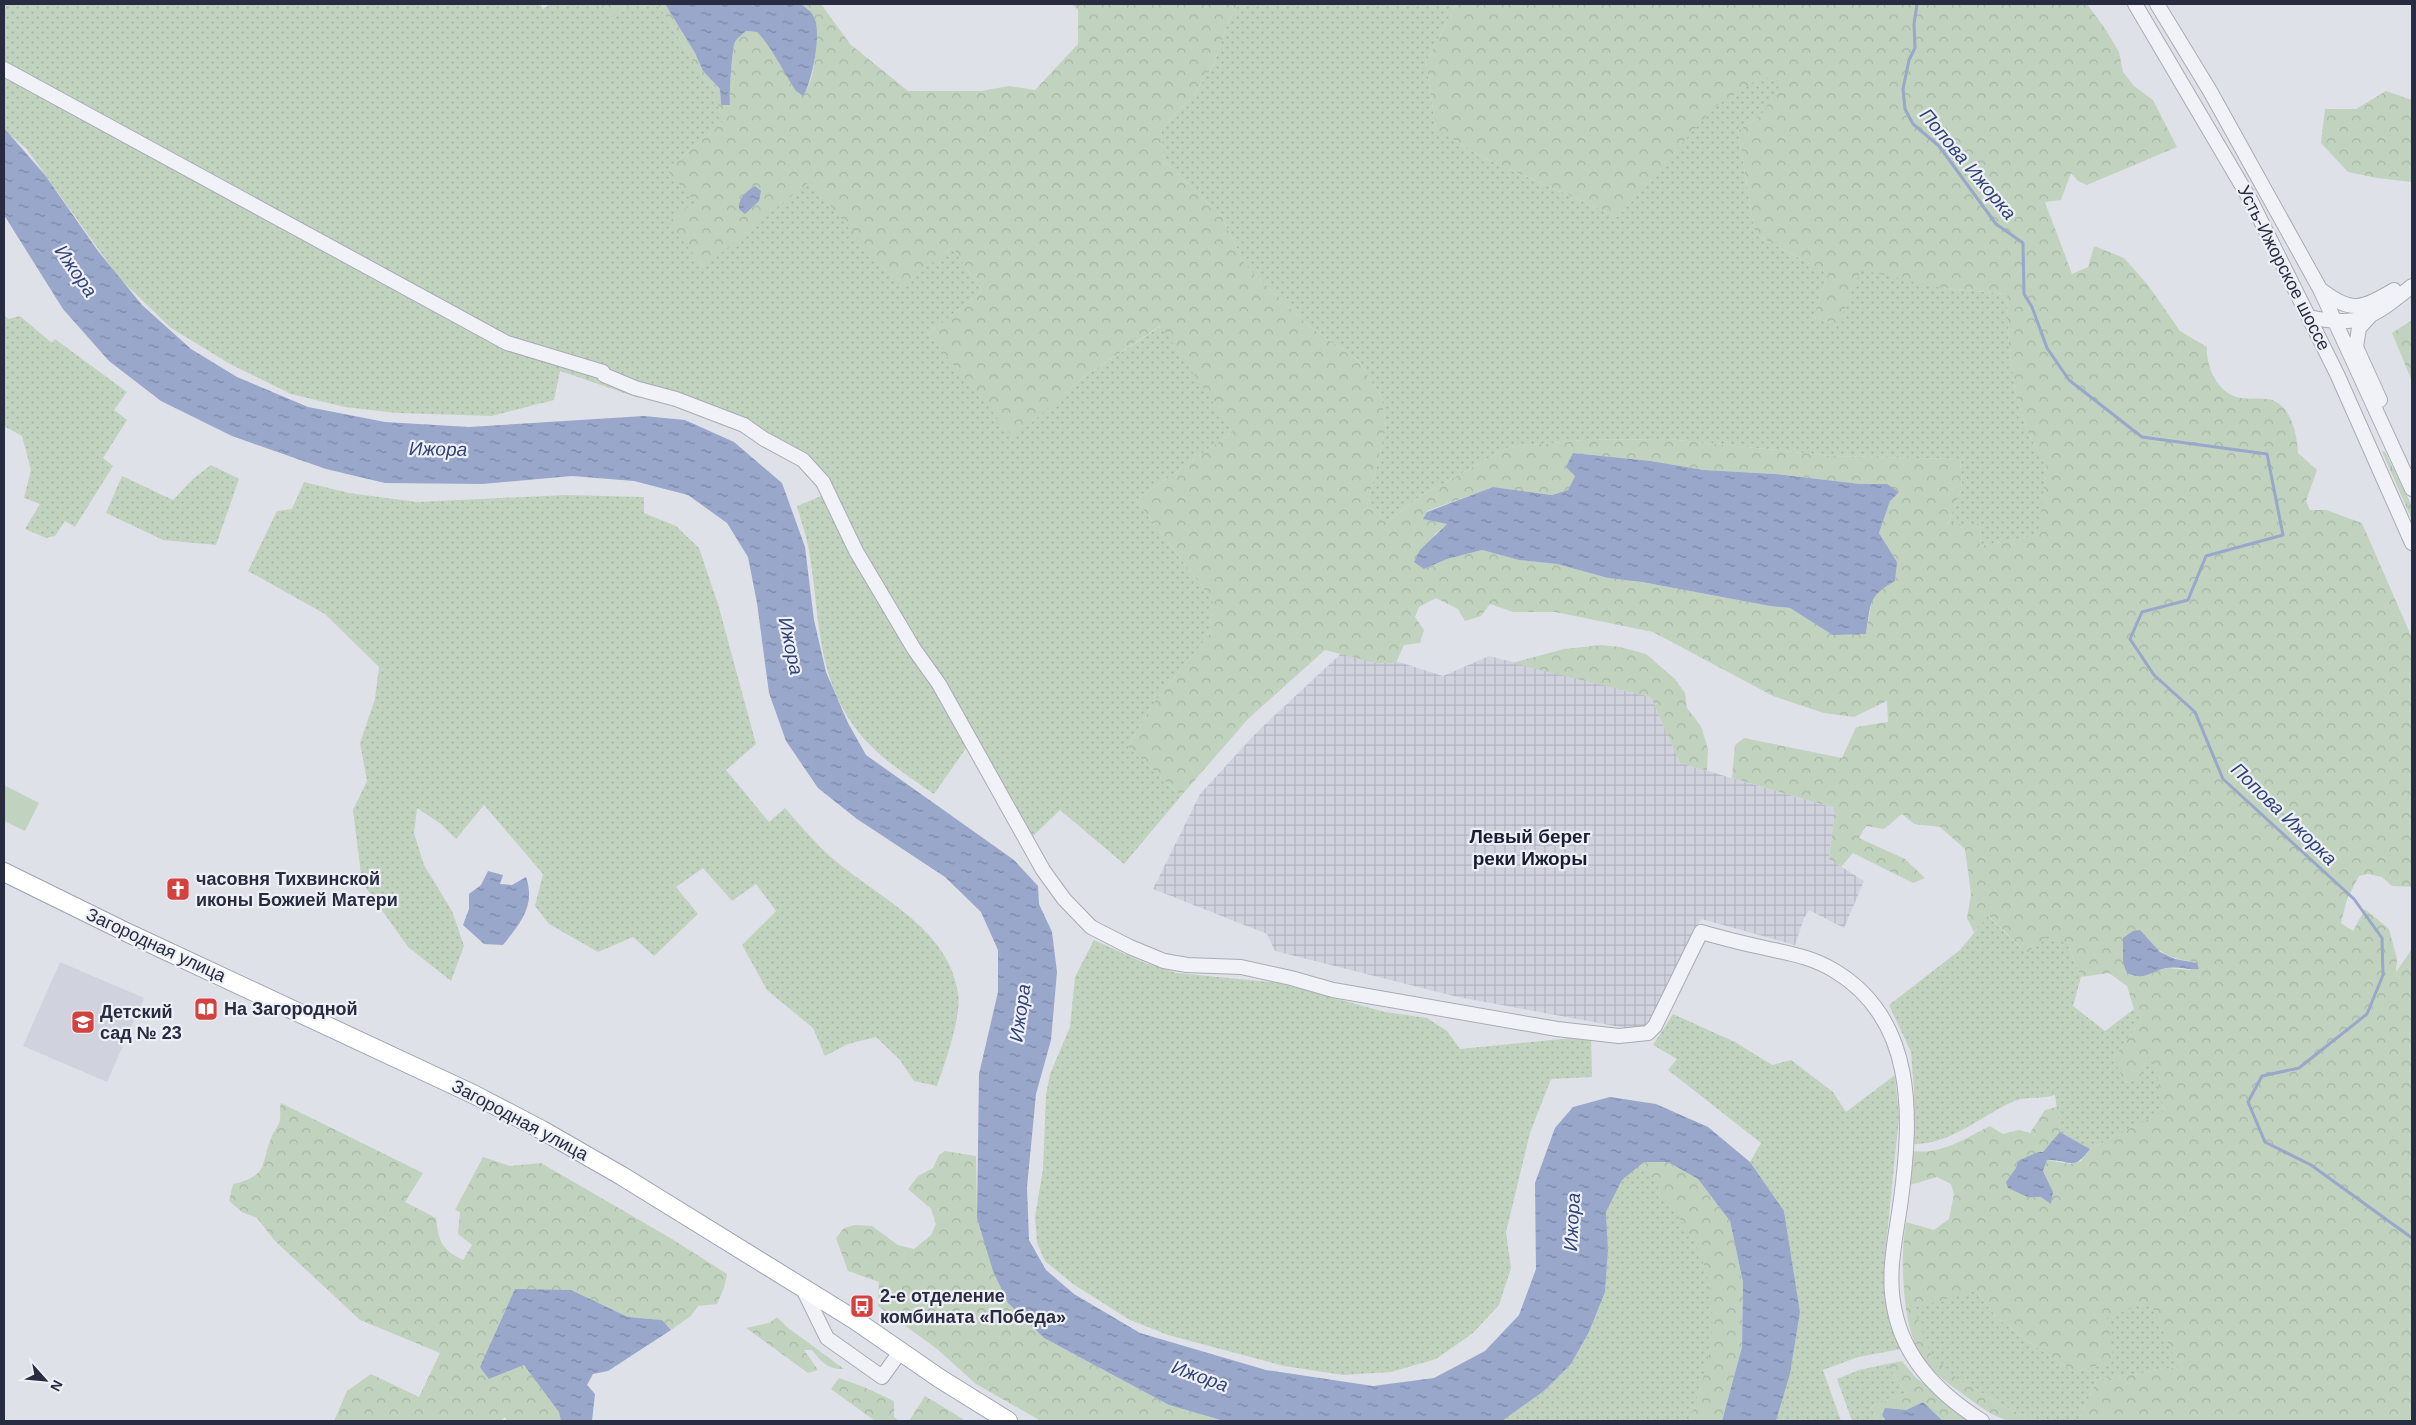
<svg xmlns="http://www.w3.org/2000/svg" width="2416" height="1425" font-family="Helvetica,sans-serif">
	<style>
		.built { fill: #d0d3de }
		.industrial { fill: url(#industrial-grid) }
		.grass { fill: url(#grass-tufts) }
		.forest { fill: url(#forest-crowns); fill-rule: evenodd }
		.park { fill: #c1d3bf }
		.garden { fill: url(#garden-dots) }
		.water { fill: url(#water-ripples) }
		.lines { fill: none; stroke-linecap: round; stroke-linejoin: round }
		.stream { stroke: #98a7ca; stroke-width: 3 }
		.minor-casing { stroke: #a8abb6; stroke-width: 16 }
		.major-casing { stroke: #9da3b5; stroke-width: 20 }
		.minor { stroke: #f1f2f7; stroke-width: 14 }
		.major { stroke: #fff; stroke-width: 18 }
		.labels { text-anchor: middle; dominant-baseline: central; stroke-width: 4.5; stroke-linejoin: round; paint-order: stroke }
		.street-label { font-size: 18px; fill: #272c40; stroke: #eef0f6 }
		.poi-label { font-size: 18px; font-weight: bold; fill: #272c40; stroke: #eef0f6; text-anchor: start }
		.water-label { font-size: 19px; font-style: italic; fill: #304276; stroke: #eef0f6 }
		.neighbourhood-label { font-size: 19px; font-weight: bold; fill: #191d31; stroke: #eef0f6 }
	</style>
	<defs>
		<pattern id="industrial-grid" width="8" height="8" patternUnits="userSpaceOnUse" patternTransform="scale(1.25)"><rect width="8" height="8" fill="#d0d3de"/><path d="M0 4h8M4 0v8" fill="none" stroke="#b3b5c0"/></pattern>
		<pattern id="grass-tufts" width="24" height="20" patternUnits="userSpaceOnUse" patternTransform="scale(1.25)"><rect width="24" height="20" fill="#c1d3bf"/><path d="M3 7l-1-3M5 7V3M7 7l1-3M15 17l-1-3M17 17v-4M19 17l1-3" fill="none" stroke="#a6b5a5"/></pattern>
		<pattern id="forest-crowns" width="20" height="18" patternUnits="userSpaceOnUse" patternTransform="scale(1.25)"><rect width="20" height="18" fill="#c1d3bf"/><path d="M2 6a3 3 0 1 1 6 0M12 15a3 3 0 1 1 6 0" fill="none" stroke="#a6b5a5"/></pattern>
		<pattern id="garden-dots" width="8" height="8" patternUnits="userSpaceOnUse" patternTransform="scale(1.25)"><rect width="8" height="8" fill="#c1d3bf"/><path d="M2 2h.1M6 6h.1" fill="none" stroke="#a6b5a5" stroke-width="1.8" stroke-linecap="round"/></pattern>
		<pattern id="water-ripples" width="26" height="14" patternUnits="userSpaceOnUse" patternTransform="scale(1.25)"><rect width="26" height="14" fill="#98a7ca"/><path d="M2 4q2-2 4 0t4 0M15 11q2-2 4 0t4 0" fill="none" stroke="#7c88a5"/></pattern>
	</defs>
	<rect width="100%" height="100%" fill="#dfe1e9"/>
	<path class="built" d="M60,962L144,998L107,1082L23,1046Z"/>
	<path class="industrial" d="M1349,646L1443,676L1489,656L1651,697L1680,763L1835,808L1829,859L1864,881L1844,928L1809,910L1804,918L1795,945L1701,919L1654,1023L1642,1031L1458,997L1275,951L1267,934L1153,889L1200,794L1257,732Z"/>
	<path class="grass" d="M2382,451L2385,452L2412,506V520Z"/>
	<path class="forest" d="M598,4H631L612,19Z
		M658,4H665L695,53L703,71L720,89L721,105H730C729,97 732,47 735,42C737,38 743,34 746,31L757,32C770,45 785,74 797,91L803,95C820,72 815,36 809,9L800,4H821L850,44L908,91H981L1009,86L1035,90L1078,44V10L1072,4H1239L1228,22L1213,66L1193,96L1161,129L1164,161L1221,215L1246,266L1310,327L1358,360L1382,398L1386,428L1367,506L1388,522L1420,496L1509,447L1583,440L1668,439L1833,456L1960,459L1962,488L1948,524H1981L1980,546L2037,535L2046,466L2028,433L2015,390L2009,347L2007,294L1943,288L1838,325L1813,317L1828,274L1755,234L1738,131L1761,115L1714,108L1618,217L1484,158L1436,129L1426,62L1456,4H2087L2106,30L2119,52L2123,72L2134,86L2153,100L2177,147L2087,185L2078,181L2071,173L2061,200L2045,202L2072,274L2088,267L2094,246L2124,258L2148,285L2180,331L2207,347C2206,367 2217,393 2240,398C2252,400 2268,396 2278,403C2293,413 2297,437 2298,453L2317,470L2306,501L2310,510H2326L2362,523L2412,638V887L2392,886L2382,877L2368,874L2359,876L2347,899L2341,923L2353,931L2365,909L2389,929L2397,959L2396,972L2412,949V1421H2078L2097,1380L2177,1367L2114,1361L2074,1372L2030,1343L1997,1318L1976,1291L1957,1379L2010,1409L2037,1421C2028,1421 2018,1423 2010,1421C1995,1418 1979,1406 1967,1397C1948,1384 1929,1370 1918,1350C1902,1321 1900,1254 1906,1222L1934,1230L1949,1219L1954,1194L1951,1184L1937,1177L1910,1185L1913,1151C1941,1155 1966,1138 1990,1126L2003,1134L2019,1130L2030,1133L2045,1110L2057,1107L2060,1132L2047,1149L2016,1168L2006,1182C2024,1195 2030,1202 2053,1192L2043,1171L2047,1160L2070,1164L2081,1161L2090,1149L2164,1110L2149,1057L2139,1080L2124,1082L2113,1058L2142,1019L2134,1009L2127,986L2109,973L2081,977L2068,945L2026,953L1989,916L1974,932L1967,918L1971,894L1965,849L1940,827L1914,824L1902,814L1884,829L1866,826L1859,838L1905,859L1925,878L1913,883L1853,853L1841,867L1829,859L1835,808L1732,778L1735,745L1744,738L1842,758L1856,727L1888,722L1887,701L1854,717L1824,713L1773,696L1653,632L1555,612H1513L1490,604L1481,616L1465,621L1458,609L1436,598L1419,607L1415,617L1424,630L1420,643L1404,645L1396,663H1375L1325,650L1248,719L1181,796L1128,747L1154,702L1209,635L1213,601L1136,500L1233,432L1160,326L1085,376L1014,439L928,334L982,291L952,247L902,288L875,260L704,267L667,222V170L724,121L717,104V91L700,73ZM1574,453L1651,461L1704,470L1775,474L1860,484H1887L1890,501L1879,533L1897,562L1872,600L1866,634H1833L1790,608L1770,606L1642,582L1608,578L1557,564L1519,560L1482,550L1447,559L1424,569L1435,534L1447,524L1424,519L1427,511L1493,487L1552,495L1568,490L1575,476ZM2152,944C2166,958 2179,959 2197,963L2190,970L2167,968L2160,970Z
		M2386,91L2412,100V182L2377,178L2348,172L2321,143L2325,109H2356Z
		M2412,320V381L2392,333Z
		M1601,645L1620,647L1646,654L1675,679L1685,693L1687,708L1701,726L1708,749L1707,771L1680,763L1651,697L1512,663L1564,649Z
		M281,1103L423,1173L405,1202L436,1218C439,1242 441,1249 463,1260L472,1245L458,1234L460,1212L455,1210L483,1157L510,1166L541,1163L672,1239L727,1274L724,1288L717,1304L698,1306L691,1316L671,1330L662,1320L628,1317L571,1290L489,1379L524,1365L560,1412L561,1421H507L505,1417L501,1421H334L347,1391L371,1374L419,1397L440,1353L360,1320L274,1240L257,1218L242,1212L229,1201L233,1184C269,1176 260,1165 272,1136C274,1130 280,1125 280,1119C281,1112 279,1109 281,1103Z
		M945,1151L976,1156L977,1218L1008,1303L1044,1338L1169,1405L1224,1421H1041L976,1384L937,1349L878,1306L879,1282L848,1271L836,1238L844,1228L855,1225L872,1226L898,1245L914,1249L931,1235L936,1224L931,1209L908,1189L918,1176L933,1168L939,1155Z
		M1644,1162H1668L1698,1179L1730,1221L1743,1282L1742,1347L1722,1421H1690L1698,1388L1651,1177Z
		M777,1317L787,1327L844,1369C828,1370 821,1362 812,1350H804L818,1370L808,1373L746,1328L769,1323Z
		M1902,1361L1916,1378L1977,1421H1943L1923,1402L1906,1410L1882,1415L1886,1421H1877L1871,1407L1906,1393L1887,1364Z
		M839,1378L864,1387L894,1401V1417L899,1421H875L831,1389Z
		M925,1396L963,1419L966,1421H909Z"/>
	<path class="park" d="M4,785L39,803L25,831L4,821Z"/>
	<path class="garden" d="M4,4H540L543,9L550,4H598L612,19L631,4H658L700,73L717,91V104L724,121L667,170L695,202L668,222L704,267L810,181L875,260L902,287L952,247L982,291L928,334L1014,438L1085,376L1161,326L1233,432L1136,500L1213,601L1209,635L1154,702L1128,747L1181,796L1124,864L1060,810L1033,836L969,744L934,794C911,778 887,763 868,743C815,686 821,621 809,550C806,535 801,521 797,506L826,494L801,453L694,404L636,397L560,371L554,400L492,416L397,413L345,407L291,394L230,364L171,328L119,278L26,148L4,130V66L6,62L4,61Z
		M1239,4H1456L1426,62L1436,129L1484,158L1618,217L1713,108L1763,76L1780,85L1761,115L1738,131L1755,234L1828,274L1813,317L1838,325L1861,270L1943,288L2007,294L2009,347L2015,390L2028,433L2046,466L2038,535L1980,546L1981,524H1948L1962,488L1960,459L1833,456L1668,439L1583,440L1509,447L1420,496L1388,522L1367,506L1386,428L1382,398L1358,360L1310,327L1246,266L1221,215L1164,161L1161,129L1193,96L1213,66L1228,22Z
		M4,315L8,319L20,316L52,343L55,339L127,392L114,410L127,420L103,458L113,466L75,527L65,521L55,536L46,538L25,529L40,504L24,498L31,470L22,436L4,426Z
		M211,465L239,479L216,545L163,540L106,513L122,476L173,500L194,478Z
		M304,482L349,493L417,502L565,495L644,497V513L676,526L699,548L718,604L756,744L726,770L769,822L785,808C800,825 815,843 832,858C877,897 949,928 958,993C962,1015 945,1064 937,1086L914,1081L900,1060L876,1037L848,1044L825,1056L813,1028L767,990L742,945L776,911L756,884L732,901L703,868L676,887L698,914L654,956L633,937L598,952L549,924L535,906L543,874L484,805L456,839L441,824L417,808L414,833L424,865L452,911L464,946L451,981L408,947L362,882L353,810L367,781L360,743L375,699L379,667L325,614L248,571L277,511L292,509Z
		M1988,916L2026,953L2049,935L2068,945L2081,977L2073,1006L2105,1031L2134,1009L2142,1019L2113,1058L2125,1082L2139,1079L2149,1056L2156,1070L2164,1111L2090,1149L2060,1132L2055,1095C2039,1100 2026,1095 2010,1103C1978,1118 1948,1146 1911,1144L1914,1090L1911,1052L1889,1005L1960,950Z
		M1094,940L1145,963L1177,973L1279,983L1385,1012L1427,1018L1447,1031L1460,1049L1591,1036L1592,1077L1551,1079L1530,1133L1506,1232L1511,1268L1499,1305L1473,1333L1436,1359L1391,1372L1343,1375L1284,1366L1168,1335L1130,1320L1073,1284L1045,1261L1037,1243L1035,1217L1043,1169L1046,1095L1050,1074L1070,1027L1075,977Z
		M1673,1014L1735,1042L1772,1065L1791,1060L1833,1092L1846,1112L1895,1075L1899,1117L1884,1264L1886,1295L1901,1349L1858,1357L1823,1370L1841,1421H1776L1790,1374L1800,1312L1784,1211L1750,1162L1761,1143L1668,1070L1677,1059L1653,1045Z
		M1644,1161C1656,1189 1676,1211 1691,1236C1710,1268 1715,1307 1711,1343C1707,1369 1697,1396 1690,1421H1502L1544,1391L1571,1364L1589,1332L1605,1292L1608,1250L1606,1212L1622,1180Z
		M1976,1291L1997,1318L2030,1343L2074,1372L2114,1361L2107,1318L2150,1301L2178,1367L2097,1380L2078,1421H2037L2010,1409L1957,1379L1930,1353L1914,1308Z
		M1887,1364L1906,1393L1871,1407L1877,1421H1852L1837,1379L1859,1370Z"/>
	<path class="water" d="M665,4H800C807,8 812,11 815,20C821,35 812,83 803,96L796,91C784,73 771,46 757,32L746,31C743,34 737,38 735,42C732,47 729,97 730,105H721L720,89L703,71L695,53Z
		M4,128L45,175L98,251L142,305L191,349L237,377L308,407L385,422L469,427L644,416L685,420L734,442L782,483L805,547L814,620L826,672L848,723L866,755L1014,860L1038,886L1039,904L1052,932L1057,972L1051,1040L1036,1094L1027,1187L1029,1240L1046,1270L1074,1294L1140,1333L1266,1370L1373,1386L1434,1378L1485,1351L1519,1315L1536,1269L1535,1183L1555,1128L1573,1107L1610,1097L1656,1104L1708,1127L1750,1162L1784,1211L1800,1312L1790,1374L1776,1421H1722L1742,1347L1743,1282L1730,1221L1698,1179L1668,1162H1644L1622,1180L1606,1212L1608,1250L1605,1292L1589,1332L1571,1364L1544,1391L1502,1421H1224L1169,1405L1044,1338L1008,1303L993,1271L977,1218L979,1074L998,992V950L981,912L945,877L857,819L818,788L786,741L769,693L757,603L748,557L727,523L688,495L634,481L572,476L482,484L385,483L326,469L232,436L161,401L109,361L63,309L4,215Z
		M755,186L761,191L759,201L745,214L739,209C738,199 746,191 755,186Z
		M1573,453L1651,461L1704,470L1775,474L1860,484H1887L1899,492L1890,501L1879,533L1897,562L1895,581C1867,596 1871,605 1866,634L1833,635L1790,608L1770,606L1642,582L1608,578L1557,564L1519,560L1482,550L1447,559L1424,569L1414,562L1420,550L1447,524L1423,519L1427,512L1493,487L1552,495L1568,490L1575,476L1566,467Z
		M488,871L503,875L500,884L512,885L526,877C536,906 520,923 503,945L484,944L463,925L469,909V894L481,885Z
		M2140,930L2160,952L2175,959L2197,963L2199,969C2188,970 2177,966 2166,968C2149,972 2146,981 2127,973L2123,963V938L2133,931Z
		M2060,1132L2090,1149C2072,1173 2071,1159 2047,1160L2043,1171L2053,1192L2051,1204L2041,1197H2028L2008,1188L2006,1182L2016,1168L2018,1161L2038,1152H2043Z
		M515,1289L571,1290L628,1317L662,1320L671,1330L608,1371L593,1374L587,1385L595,1394L592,1421H561L559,1412L524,1365L489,1379L480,1367Z
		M1923,1402L1943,1421H1886L1882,1415L1885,1408L1906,1410Z"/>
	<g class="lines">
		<path class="stream" d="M1917,4L1914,24L1915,48L1909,60L1903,89L1905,109L1913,124L1939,146L1996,224L2023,243L2024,294L2032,307L2047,348L2069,380L2142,437L2267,454L2283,535L2206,556L2188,600L2142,612L2130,639L2154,675L2195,712L2223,779L2354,899L2382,938L2383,975L2367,1014L2299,1068L2262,1076L2248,1102L2265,1142L2311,1165L2412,1238"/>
		<g class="minor-casing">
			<path id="minor" d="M2135,4L2251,201L2337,374L2412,543
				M2157,4L2210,91L2320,289L2412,489
				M4,69L507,343L603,372L604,375L635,388L676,399L744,425L764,439L803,460L823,482L856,551L914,649L939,684L1043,870L1064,899L1091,927L1130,947L1164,961L1187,965L1241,967L1291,978L1333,990L1557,1029L1619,1036L1648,1033L1655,1026L1701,932C1719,937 1737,942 1756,946C1785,953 1809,955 1835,971C1916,1020 1912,1116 1901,1199C1896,1237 1886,1274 1895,1312C1905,1360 1942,1396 1982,1421
				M2320,289C2352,314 2361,309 2394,290
				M2370,316L2359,328L2356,347L2380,400
				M2309,317C2361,328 2373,317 2412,286
				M803,1289L827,1338L882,1377L900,1352"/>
		</g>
		<g class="major-casing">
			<path id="major" d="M4,872L126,932L475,1095L542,1130L622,1176L855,1320L939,1378L1008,1421"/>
		</g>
		<use href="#minor" class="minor"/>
		<use href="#major" class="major"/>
	</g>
	<defs>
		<g id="church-square" transform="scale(1.25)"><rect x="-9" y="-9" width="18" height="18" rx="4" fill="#d3423e" stroke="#eef0f6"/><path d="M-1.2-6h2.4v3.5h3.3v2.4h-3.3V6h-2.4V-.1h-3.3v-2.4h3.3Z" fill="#fff"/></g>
		<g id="library-square" transform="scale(1.25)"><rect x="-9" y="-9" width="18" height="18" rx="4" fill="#d3423e" stroke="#eef0f6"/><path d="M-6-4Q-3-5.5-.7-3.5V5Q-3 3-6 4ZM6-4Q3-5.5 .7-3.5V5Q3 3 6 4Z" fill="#fff"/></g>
		<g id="school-square" transform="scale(1.25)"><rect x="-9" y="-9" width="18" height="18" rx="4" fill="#d3423e" stroke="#eef0f6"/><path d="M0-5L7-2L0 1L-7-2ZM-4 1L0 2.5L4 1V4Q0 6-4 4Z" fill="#fff"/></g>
		<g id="bus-square" transform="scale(1.25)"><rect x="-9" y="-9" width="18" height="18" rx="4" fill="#d3423e" stroke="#eef0f6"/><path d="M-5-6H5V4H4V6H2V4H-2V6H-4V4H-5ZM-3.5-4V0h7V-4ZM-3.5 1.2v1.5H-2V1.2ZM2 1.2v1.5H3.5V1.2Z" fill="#fff"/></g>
	</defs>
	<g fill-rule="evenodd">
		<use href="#church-square" x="178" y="889"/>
		<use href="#library-square" x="206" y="1009"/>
		<use href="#school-square" x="83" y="1022"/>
		<use href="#bus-square" x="862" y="1306"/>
	</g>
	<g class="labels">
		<g class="street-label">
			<text transform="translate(2284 268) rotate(63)">Усть-Ижорское шоссе</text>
			<text transform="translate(156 945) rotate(25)">Загородная улица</text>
			<text transform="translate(520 1120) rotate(28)">Загородная улица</text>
		</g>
		<g class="poi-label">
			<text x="196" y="879">часовня Тихвинской<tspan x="196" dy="21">иконы Божией Матери</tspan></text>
			<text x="224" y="1009">На Загородной</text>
			<text x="100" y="1012">Детский<tspan x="100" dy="21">сад № 23</tspan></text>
			<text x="880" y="1296">2-е отделение<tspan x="880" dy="21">комбината «Победа»</tspan></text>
		</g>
		<g class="water-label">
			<text transform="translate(1968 164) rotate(50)">Попова Ижорка</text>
			<text transform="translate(76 271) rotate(55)">Ижора</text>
			<text transform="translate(438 449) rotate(1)">Ижора</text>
			<text transform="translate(791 646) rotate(78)">Ижора</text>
			<text transform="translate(2284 814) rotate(44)">Попова Ижорка</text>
			<text transform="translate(1020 1013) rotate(-82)">Ижора</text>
			<text transform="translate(1572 1222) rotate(-87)">Ижора</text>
			<text transform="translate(1200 1376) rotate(20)">Ижора</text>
		</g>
		<g class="neighbourhood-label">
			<text x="1530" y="836">Левый берег<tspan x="1530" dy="22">реки Ижоры</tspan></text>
		</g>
	</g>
	<rect width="2416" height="1425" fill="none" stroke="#272c40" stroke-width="10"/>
	<g transform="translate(45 1380) rotate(117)" stroke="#eef0f6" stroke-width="4" paint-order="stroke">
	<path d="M0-4L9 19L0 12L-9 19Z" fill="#272c40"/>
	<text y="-8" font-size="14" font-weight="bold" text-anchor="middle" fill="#272c40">N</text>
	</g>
</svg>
